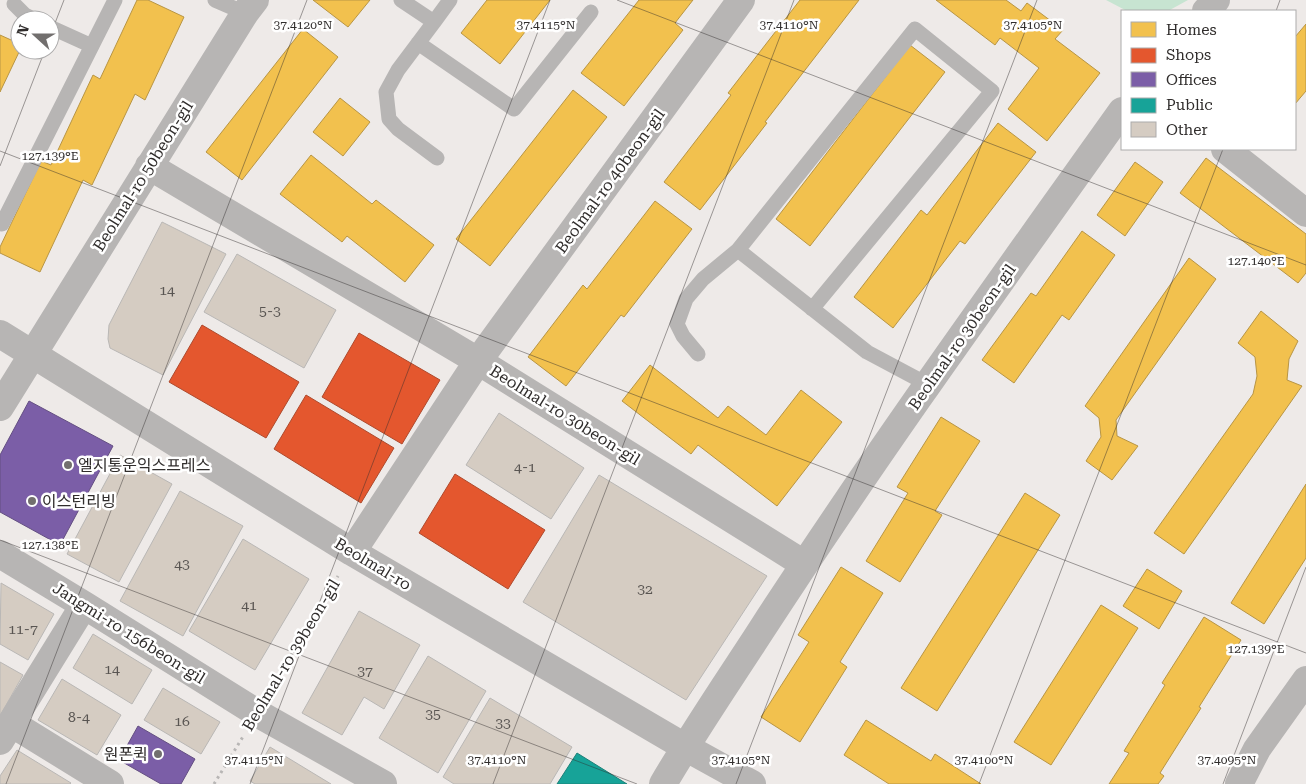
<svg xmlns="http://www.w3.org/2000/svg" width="1306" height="784" font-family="'Roboto Serif','Noto Sans KR',serif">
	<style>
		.green { fill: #c7e4d1 }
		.homes { fill: #f2c14e; stroke: #b89544 }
		.shops { fill: #e4572e; stroke: #ae4a2d }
		.offices { fill: #7b5ea7; stroke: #644f82 }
		.public { fill: #17a398; stroke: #1e8078 }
		.building { fill: #d5ccc2; stroke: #b9b7b5 }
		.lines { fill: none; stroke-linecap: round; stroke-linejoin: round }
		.path { stroke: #b8b6b5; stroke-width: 3; stroke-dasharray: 2.5 4; stroke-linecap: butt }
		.service { stroke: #b7b5b4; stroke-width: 15 }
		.minor { stroke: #b7b5b4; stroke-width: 28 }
		.tertiary { stroke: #b7b5b4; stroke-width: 28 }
		.ticks { fill: none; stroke: #302d2c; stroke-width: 1; stroke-opacity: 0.45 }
		.poi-dot { fill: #726f6e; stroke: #fff; stroke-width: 2 }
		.labels { text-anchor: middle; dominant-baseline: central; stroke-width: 5; stroke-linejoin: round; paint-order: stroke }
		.number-label { font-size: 14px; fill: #595552 }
		.street-label { font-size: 16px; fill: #302d2c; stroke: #fff }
		.poi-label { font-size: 16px; fill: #302d2c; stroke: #fff; text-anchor: start }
		.ticks-label { font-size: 12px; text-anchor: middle; fill: #302d2c; stroke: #fff; stroke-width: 5; stroke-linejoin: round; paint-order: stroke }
	</style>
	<rect width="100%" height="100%" fill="#eeeae8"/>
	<path class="green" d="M1106,0H1188L1168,11H1127Z"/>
	<path class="homes" d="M137,0H148L184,17L145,100L135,94L92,185L83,180L40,272L0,253V247L41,161L51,165L93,75L100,79Z
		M313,0H370L348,27Z
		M487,0H550L500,64L461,33Z
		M639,0H693L675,23L683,30L624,106L581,73Z
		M800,0H859L765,122L767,123L700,210L664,182L731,95L728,93Z
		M936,0H1006L1021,11L1027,3L1063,30L1055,39L1100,73L1047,141L1008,109L1039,68L1000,38L995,45Z
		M1306,24V91L1295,104V37Z
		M303,29L338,57L242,180L206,152Z
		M0,35L20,44V50L0,92Z
		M910,45L945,72L810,246L776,219Z
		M573,90L607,117L490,266L456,239Z
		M340,98L370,122L343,156L313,132Z
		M998,123L1036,152L965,244L960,241L893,328L854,297L921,210L927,215Z
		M311,155L372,204L376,200L434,245L405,282L347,236L342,242L280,194Z
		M1206,158L1306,234V273L1298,283L1180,193Z
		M1135,162L1163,182L1125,236L1097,215Z
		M655,201L692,229L624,317L621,315L566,386L528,357L583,285L587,289Z
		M1082,231L1115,255L1069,320L1062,315L1014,383L982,360L1031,293L1036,296Z
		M1189,258L1216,279L1116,420L1117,436L1138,446L1112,480L1086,461L1101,437L1099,418L1085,406Z
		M1261,311L1298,341L1289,359L1287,380L1302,386L1184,554L1154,533L1253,394L1257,376L1255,357L1238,343Z
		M650,365L718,418L728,406L766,435L801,390L842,422L777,506L698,445L691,454L622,401Z
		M941,417L980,441L935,511L942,515L900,582L866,561L908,493L897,487Z
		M1306,484V558L1264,624L1231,603Z
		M1025,493L1060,515L937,711L901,688Z
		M841,567L883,593L840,662L847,667L800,742L761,717L809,642L798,635Z
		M1147,569L1182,591L1159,629L1123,606Z
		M1101,605L1138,628L1051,765L1014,742Z
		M1204,617L1241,640L1199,707L1201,708L1160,773L1164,776L1158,784H1109L1129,753L1124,751L1165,685L1162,683Z
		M866,720L931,761L935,754L981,784H889L844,755Z"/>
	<path class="shops" d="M202,325L299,382L266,438L169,382Z
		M359,333L440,380L402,444L322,397Z
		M306,395L394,448L361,503L274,449Z
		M455,474L545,530L508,589L419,533Z"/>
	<path class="offices" d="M29,401L113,446L60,545L0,512V455Z
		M138,726L195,759L181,784H161L119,760Z"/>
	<path class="public" d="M577,753L627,784H557Z"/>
	<path class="building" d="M162,222L226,254L163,375L110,348L108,339L109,325Z
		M237,254L336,310L304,368L204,312Z
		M499,413L584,468L551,519L466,465Z
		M120,455L172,484L119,582L67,554Z
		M599,475L767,576L686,700L523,602Z
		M180,491L243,526L183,636L120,601Z
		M243,539L309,579L255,670L189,631Z
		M1,583L54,614L28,660L0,644Z
		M359,611L420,645L384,709L364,697L342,735L302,713Z
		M93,634L152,670L132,704L73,668Z
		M428,656L486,691L438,773L379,738Z
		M0,662L23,675L0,716Z
		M62,679L121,715L97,755L38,720Z
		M163,688L220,722L201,754L144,720Z
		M490,698L572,747L550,784H454L443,777Z
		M270,747L331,784H255L250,781Z
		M17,750L71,783L70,784H0V776Z"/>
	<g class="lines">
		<path class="path" d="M271,689L338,576
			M214,784L244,735"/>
		<path class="service" d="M215,0L245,13
			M401,0L434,22L450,0
			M14,4L25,15L35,20
			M434,22L398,70L386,92L389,119L398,129L437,158
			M50,27L92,46
			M418,43L514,109L591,12
			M2,224L115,0
			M812,309L992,91L915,29L738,250L867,352L927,384
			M698,354L683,336L677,324L686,299L703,279L738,250"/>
		<path class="minor" d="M1206,11L1216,0
			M1225,149L1306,213
			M149,166L478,361L804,564
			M0,334L352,552L685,747L752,784
			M0,407L245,13L255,0
			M352,552L478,361L741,0
			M0,554L84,605L257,713L383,784
			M11,723L110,784
			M0,741L84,605
			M663,784C694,731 729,680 762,629C877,452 1000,282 1122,111"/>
		<path class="tertiary" d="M1239,784L1257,749L1306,680"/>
	</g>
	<path class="ticks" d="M617,0L1306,265M1276,11L1280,0M50,36L64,0M0,151L1306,653M0,166L45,50M0,540L637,784M6,784L307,0M250,784L550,0M493,784L794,0M736,784L1037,0M979,784L1223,149M1223,784L1306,567"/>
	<g class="poi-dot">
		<circle cx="68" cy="465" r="5"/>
		<circle cx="32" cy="501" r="5"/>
		<circle cx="158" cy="754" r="5"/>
	</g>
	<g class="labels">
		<g class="number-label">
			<text x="167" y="290">14</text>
			<text x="270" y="311">5-3</text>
			<text x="525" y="467">4-1</text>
			<text x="182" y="564">43</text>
			<text x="645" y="589">32</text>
			<text x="249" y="605">41</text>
			<text x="23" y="629">11-7</text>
			<text x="112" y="669">14</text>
			<text x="365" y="671">37</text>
			<text x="433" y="714">35</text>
			<text x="79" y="717">8-4</text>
			<text x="182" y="721">16</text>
			<text x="503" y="723">33</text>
		</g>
		<g class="street-label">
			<text transform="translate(143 176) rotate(-58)">Beolmal-ro 50beon-gil</text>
			<text transform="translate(610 181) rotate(-54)">Beolmal-ro 40beon-gil</text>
			<text transform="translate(962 337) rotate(-55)">Beolmal-ro 30beon-gil</text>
			<text transform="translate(565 415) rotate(32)">Beolmal-ro 30beon-gil</text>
			<text transform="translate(373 564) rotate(31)">Beolmal-ro</text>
			<text transform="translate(129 633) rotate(32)">Jangmi-ro 156beon-gil</text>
			<text transform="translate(291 655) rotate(-59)">Beolmal-ro 39beon-gil</text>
		</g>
		<g class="poi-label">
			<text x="78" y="465">엘지통운익스프레스</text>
			<text x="42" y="501">이스턴리빙</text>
			<text x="148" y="754" text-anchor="end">원폰퀵</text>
		</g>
	</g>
	<g class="ticks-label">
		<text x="303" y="29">37.4120°N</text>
		<text x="546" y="29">37.4115°N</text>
		<text x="789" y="29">37.4110°N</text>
		<text x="1033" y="29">37.4105°N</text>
		<text x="50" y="160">127.139°E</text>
		<text x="1256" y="265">127.140°E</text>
		<text x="50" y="549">127.138°E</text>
		<text x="1256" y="653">127.139°E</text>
		<text x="254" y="764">37.4115°N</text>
		<text x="497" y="764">37.4110°N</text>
		<text x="741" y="764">37.4105°N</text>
		<text x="984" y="764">37.4100°N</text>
		<text x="1227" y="764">37.4095°N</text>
	</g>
	<rect x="1121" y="10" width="175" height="140" fill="#ffffff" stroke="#acabab"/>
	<rect x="1131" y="22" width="25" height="15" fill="#f2c14e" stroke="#acabab"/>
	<text x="1166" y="35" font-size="15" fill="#302d2c">Homes</text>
	<rect x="1131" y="48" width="25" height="15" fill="#e4572e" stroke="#acabab"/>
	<text x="1166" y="60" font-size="15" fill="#302d2c">Shops</text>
	<rect x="1131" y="72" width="25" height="15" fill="#7b5ea7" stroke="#acabab"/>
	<text x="1166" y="85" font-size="15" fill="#302d2c">Offices</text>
	<rect x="1131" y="98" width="25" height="15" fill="#17a398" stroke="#acabab"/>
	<text x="1166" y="110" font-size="15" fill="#302d2c">Public</text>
	<rect x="1131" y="122" width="25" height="15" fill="#d5ccc2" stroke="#acabab"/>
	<text x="1166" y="135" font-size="15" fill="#302d2c">Other</text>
	<g transform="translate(35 35) rotate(291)"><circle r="24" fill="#ffffff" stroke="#acabab"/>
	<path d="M0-4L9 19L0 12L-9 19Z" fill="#726f6e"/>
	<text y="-8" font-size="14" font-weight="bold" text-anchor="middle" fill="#302d2c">N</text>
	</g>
</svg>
